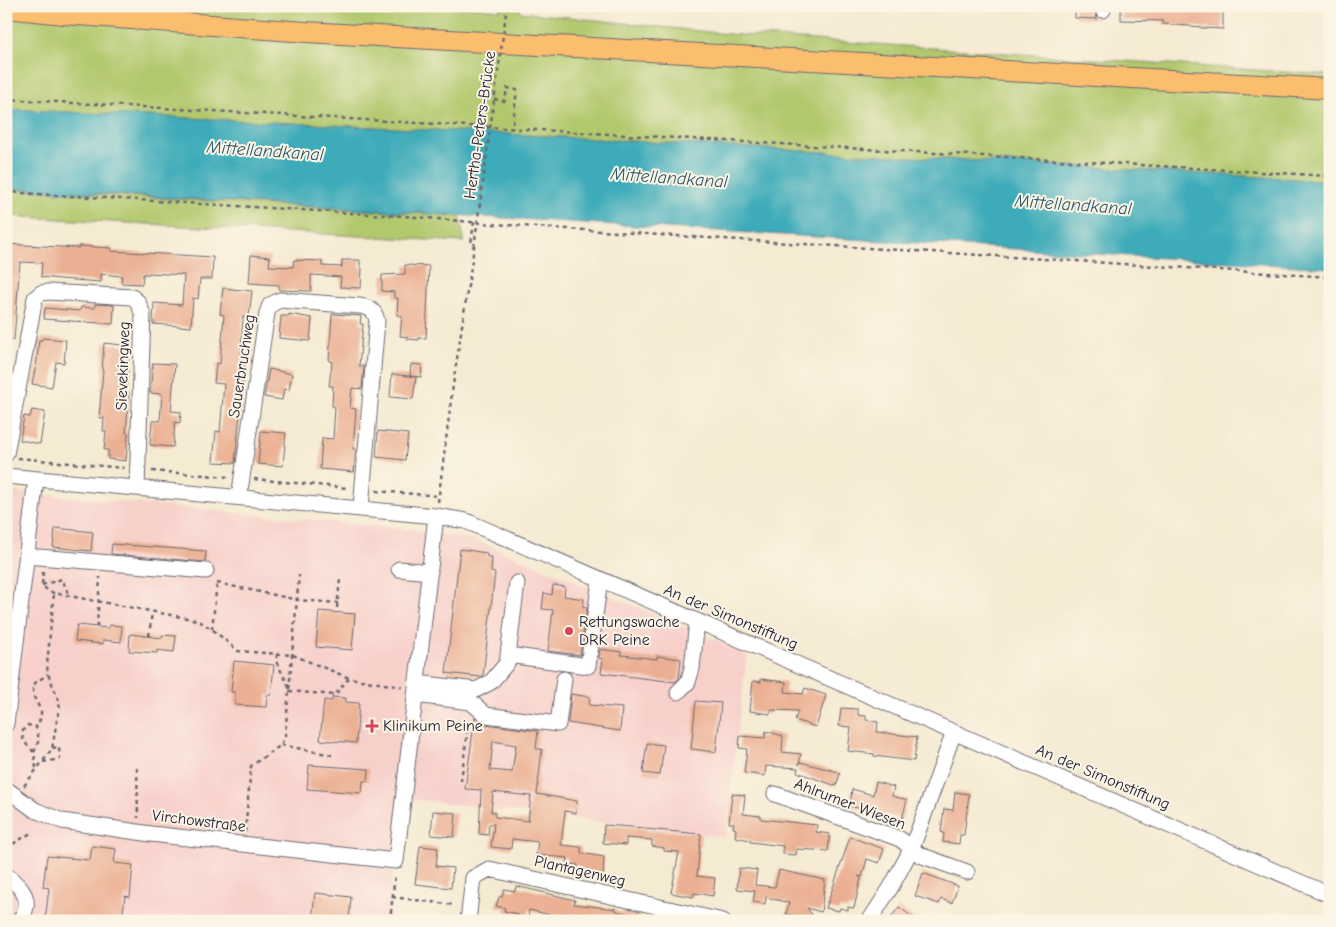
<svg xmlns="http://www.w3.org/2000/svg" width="1336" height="927" font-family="'Comic Neue',sans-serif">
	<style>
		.built { fill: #f7d0ca }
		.green { fill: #b1c86c; stroke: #6a7554 }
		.water { fill: #3cabb9; stroke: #2f667a }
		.building { fill: #ebb093; fill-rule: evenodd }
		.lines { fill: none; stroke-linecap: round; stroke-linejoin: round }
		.minor-casing { stroke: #6c6870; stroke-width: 17 }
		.major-casing { stroke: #6c6870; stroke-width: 22 }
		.path { stroke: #6c6870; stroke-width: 2.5; stroke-dasharray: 4 4; stroke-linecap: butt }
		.minor { stroke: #fff; stroke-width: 15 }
		.major { stroke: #fbbd6e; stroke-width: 20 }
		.path-bridge { stroke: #6c6870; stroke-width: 2.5; stroke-dasharray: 4 4; stroke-linecap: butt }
		.poi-dot { fill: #d1495b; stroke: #fcf5e5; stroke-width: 2 }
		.labels { text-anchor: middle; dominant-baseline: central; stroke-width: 4; stroke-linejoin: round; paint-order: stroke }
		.street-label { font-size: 16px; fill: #22223b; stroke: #fcf5e5 }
		.poi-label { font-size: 16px; fill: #22223b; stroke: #fcf5e5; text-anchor: start }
		.water-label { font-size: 18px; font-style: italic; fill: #2c596d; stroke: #fcf5e5 }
	</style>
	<rect width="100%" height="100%" fill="#fcf5e5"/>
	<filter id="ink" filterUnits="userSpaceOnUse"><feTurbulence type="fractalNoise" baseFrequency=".02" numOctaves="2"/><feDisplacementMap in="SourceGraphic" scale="10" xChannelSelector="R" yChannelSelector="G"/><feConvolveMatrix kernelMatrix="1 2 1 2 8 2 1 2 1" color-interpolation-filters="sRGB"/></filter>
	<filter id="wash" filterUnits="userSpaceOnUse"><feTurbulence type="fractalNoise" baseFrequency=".0096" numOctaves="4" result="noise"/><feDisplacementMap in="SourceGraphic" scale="20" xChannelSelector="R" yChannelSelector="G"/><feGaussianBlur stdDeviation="1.12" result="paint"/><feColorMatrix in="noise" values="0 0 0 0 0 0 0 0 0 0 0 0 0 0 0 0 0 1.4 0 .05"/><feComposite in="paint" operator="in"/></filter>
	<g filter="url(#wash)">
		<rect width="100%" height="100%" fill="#f5ead2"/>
		<path class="built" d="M6,491L406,529L473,539L747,653L725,837L402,798L387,921H6Z"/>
		<path class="green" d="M6,6H462L500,10L501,6H520V12L728,34L1330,75V181L473,132L6,109Z
			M6,189L460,216L464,242L6,216Z"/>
		<path class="water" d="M6,109L473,132L1330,181V268L6,188Z"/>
		<g id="blocks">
			<path class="building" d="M1075,6H1094L1097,19L1075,18Z
				M1121,6H1185V9H1206V6H1221V9H1223V29L1201,28V27L1163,24V21L1121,20Z
				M6,244L79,248V246L112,248L111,251L213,257L212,279H200L198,299L193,298L191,327L153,324L154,303L182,305L184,275L149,273V274H143L142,284L121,283L122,276L101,274V282L61,279L41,277L42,263L20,262L14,340H6Z
				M251,255L270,257L269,266L293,267L294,260L322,261V266L342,267V260H360V267L362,268L361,288L340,287L341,277L311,275V291L279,290V285L249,283Z
				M405,265L429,266L426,338H419V340L407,339L408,337L400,336L402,316L397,315L398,298H394V292L382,291V275L405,274Z
				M223,288L252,291L249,317H243L241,353L245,354L244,366H245L235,463L213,462L216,431L220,432L224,384L214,383L216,363L220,364L224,315L220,314Z
				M95,304L114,305L113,324L44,319L45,308L80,311L81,307L95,308Z
				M289,314L312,318L310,341L279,338L281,316H289Z
				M332,314L361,316L360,324H363L359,366H364L362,389L352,388L350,408L356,409L353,449H356L354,472L320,469L322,438L333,439L335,407L332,406L333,386H329L332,362L329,361Z
				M43,338L66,340L64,363L56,362L52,387L32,384L37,360L39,340H42Z
				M104,343L130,346L126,392H129L126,433H128L126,461L108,459V450H104L106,431H103L104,418H99L103,370H102Z
				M153,363L175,364L171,411L181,412L180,423L175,422L173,447L150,445L152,421H160L162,394L150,393Z
				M411,364L422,365L421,377L410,376Z
				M269,369L292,374L289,390L284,389L282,400L264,397Z
				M392,374L416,377L413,399L390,397Z
				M32,410L45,412L40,444L20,440L24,416L30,417Z
				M261,431L286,433L283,466L258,464Z
				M378,431L408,434L405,460L376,457Z
				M55,528L93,532L91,551L53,547Z
				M112,544L206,551L205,562L111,554Z
				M460,549L487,553V557H492L491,572L495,573L483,676L481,677L446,673Z
				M553,585L565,587L564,596L584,599L583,607H587L580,655L548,651L553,610L542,609L544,593L552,595Z
				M319,611L355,614L352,650L316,647Z
				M77,625L109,628V625L122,626L121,642L103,640V644L75,641Z
				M130,634L162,638V635L176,636L174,652L157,650V653L129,651Z
				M600,649L621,652V655L657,659V656L681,659L679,678L675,682L601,673L603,659L599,658Z
				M234,661L274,665L271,695H267L266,707L235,705V692H231Z
				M761,679L786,682L785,692L803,694L805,688L826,695L816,727L795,720L798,711L771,710L770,714L750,711L753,681L761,682Z
				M571,694L590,697L589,705L622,708L620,731L568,723Z
				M332,697L346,698L345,702L359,703L356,743L320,740L324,700L332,701Z
				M696,701L721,703L716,752L691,749Z
				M841,708L858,709V715L866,716V720L878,722L877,732L917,737L914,761L874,756V754L848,751L851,727L839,726Z
				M475,717L485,724L538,731L536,749H542L537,794L577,801L576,813L565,811L561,845L581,847V853L604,857L603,876L577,872L578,865L567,864L568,858L536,855L538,842L512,839L511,849L491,847L494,824H489L488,835L479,834L481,790L465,789ZM493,741L516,745L512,772L490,770ZM493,792L531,796L528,821L495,817V812H491Z
				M766,731L783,736L782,752L801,754L799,765L800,762L838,772L840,774L836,786L797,772L798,768L766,766L765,776L744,773L747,749L739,748L740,736L765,738Z
				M647,743L664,745L660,775L643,773Z
				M309,765L369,769L368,781H363L362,793L307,789Z
				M876,782L894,787L892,796L907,800L902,819L850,806L852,789L873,795Z
				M955,792L969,794L964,835H960L959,844L943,842L944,833L941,832L944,809L953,810Z
				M732,794L745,795L743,814L761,816V819L817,825L816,832L830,834L828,851L797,849L796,855L783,854V846L750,842V840L735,837L736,829L733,828L734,823H729Z
				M433,811L456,813L454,837L431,835Z
				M604,825L645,828V829L701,834L697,876L715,878L713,896L694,893L693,897L671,893L679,852L664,851V848L652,846V840L626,838V845L603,843Z
				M850,837L884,849L879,863L867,859L862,877L858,876L861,878L854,908L848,907V910L840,908L839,911L826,908Z
				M92,846L116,849L114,863L133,865L130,897L125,896L122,921H45L49,888L43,887L47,856L90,860Z
				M420,846L438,848L436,866L453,868L451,888L415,884Z
				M739,868L757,870L755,885L775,887L779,870L825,880L821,912L807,908L816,920L786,914L789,903L766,897L765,904L753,902L755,891L737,889Z
				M923,873L958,886L952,903L941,899L939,904L915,896Z
				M516,886L575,900L574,904L616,909V911L641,917V921H576L529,910L528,920L517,918L518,914L504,911L505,908L496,906L499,897H502L504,889L515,891Z
				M315,893L351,897L349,921H312Z
				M899,907L918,921H888Z"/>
		</g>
	</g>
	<g filter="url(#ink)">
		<use href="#blocks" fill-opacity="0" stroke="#6c6870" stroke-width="1"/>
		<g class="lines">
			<g class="minor-casing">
				<path id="minor" d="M1103,6V10
					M6,454L35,298L41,293L48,292L132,297L138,302L143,315L137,488
					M6,476L436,516L466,521L1330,895
					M239,497L267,313L270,305L280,300L359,306C369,307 375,310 377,321L361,508
					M27,556L206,571
					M399,569L430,572
					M508,655L588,666L600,580
					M417,683L476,690L491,682L507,663L517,583
					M678,692L688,682L692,668L697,621
					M415,695L471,702L486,715L558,724L564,679
					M6,724L36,479
					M6,789L35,810L62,821L151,834L396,861L436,516
					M775,794L900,839L920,855L967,872
					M6,875C22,887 35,901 19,921
					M468,921L473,878L489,869L723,921
					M869,921L891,887L912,848L954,732"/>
			</g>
			<g class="major-casing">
				<path id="major" d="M6,8L64,14L306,32L1330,89"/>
			</g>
			<path class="path" d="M6,99L1330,176
				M494,99L505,101L507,88L517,90L512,129
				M6,192L417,217L492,224L724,239L1330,277
				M18,458L124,468
				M152,471L229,477
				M254,479L348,488
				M376,491L439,496
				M438,502L453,385L474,247L471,244L474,222
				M43,572L42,585L48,591L54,593L197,620L212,629L238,651L293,655L349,678L402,687
				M217,583L298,600L338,603
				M42,585L62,579L69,595
				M337,608L340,579
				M97,627L100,577
				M212,629L217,583
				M149,636L152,612
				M277,654L276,661L289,687
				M289,691L335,695L349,678
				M281,745L332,755
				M34,752C25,744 16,734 28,725L36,727
				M43,762L60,759L59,747L52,748
				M36,768L34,752L39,740L36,727L41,718V711L34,697L33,690L35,683L48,674
				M137,768L138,818
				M461,781L469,719
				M24,786L52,749L60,703L48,674L47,665L54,593
				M245,832L251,766L281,745L285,736L299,575
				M6,848L31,833
				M392,897L455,905
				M390,921L395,875"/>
			<use href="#minor" class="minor"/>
			<use href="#major" class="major"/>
			<path class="path-bridge" d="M474,247L507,6"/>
		</g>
	</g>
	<g class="poi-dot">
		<circle cx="569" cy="631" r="5"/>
		<path d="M369.5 718.5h5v5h5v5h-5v5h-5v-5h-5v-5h5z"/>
	</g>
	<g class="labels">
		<g class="street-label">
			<text transform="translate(480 125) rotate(-82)">Hertha-Peters-Brücke</text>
			<text transform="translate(123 366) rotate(-88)">Sievekingweg</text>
			<text transform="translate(242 366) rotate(-81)">Sauerbruchweg</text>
			<text transform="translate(731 617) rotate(23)">An der Simonstiftung</text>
			<text transform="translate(1103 777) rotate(23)">An der Simonstiftung</text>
			<text transform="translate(850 804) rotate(21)">Ahlrumer Wiesen</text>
			<text transform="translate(199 821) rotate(7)">Virchowstraße</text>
			<text transform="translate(580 871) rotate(13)">Plantagenweg</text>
		</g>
		<g class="poi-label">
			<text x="579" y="622">Rettungswache<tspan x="579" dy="18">DRK Peine</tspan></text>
			<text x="383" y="726">Klinikum Peine</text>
		</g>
		<g class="water-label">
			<text transform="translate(265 151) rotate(4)">Mittellandkanal</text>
			<text transform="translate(669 178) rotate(4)">Mittellandkanal</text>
			<text transform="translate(1073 205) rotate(4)">Mittellandkanal</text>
		</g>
	</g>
	<rect width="1336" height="927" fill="none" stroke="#fcf5e5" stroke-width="25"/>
</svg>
